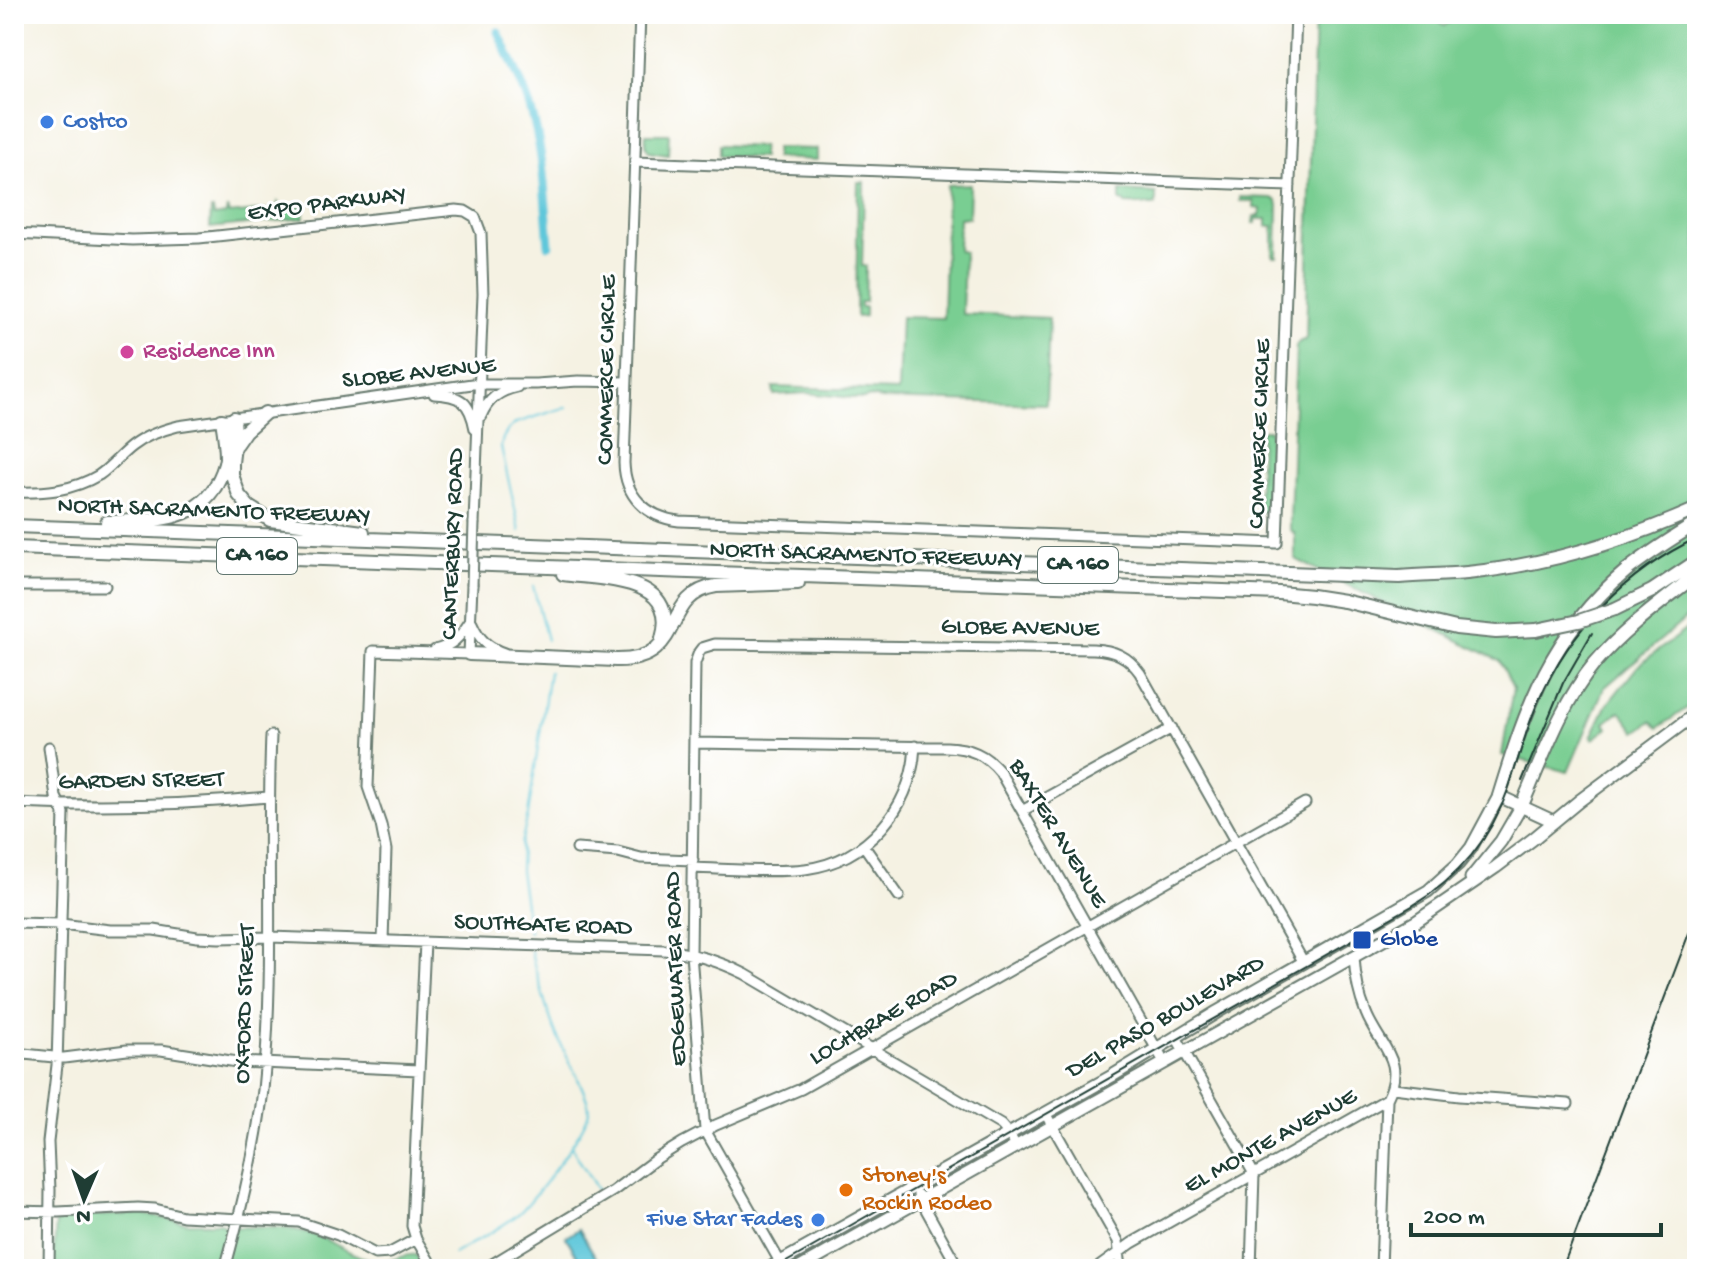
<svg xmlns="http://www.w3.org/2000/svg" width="1711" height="1283" font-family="'Gochi Hand',sans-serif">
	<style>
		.green { fill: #79ce92; stroke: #4c8663; stroke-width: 2 }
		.water { fill: #5ec7da; stroke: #3e8287; stroke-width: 2 }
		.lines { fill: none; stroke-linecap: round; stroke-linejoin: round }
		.stream { stroke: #5ec7da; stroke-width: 2 }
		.canal { stroke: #5ec7da; stroke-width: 9 }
		.minor-casing { stroke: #6a7c71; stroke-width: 13 }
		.major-casing { stroke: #6a7c71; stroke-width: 15 }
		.highway-casing { stroke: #6a7c71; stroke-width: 16 }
		.minor { stroke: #fff; stroke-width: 9 }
		.major { stroke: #fff; stroke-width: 11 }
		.highway { stroke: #fff; stroke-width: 12 }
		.tram { stroke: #1f3d34; stroke-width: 2 }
		.rail { stroke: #1f3d34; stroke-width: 2 }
		.minor-bridge-casing { stroke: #6a7c71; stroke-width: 13; stroke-linecap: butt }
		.highway-bridge-casing { stroke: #6a7c71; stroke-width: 16; stroke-linecap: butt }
		.minor-bridge { stroke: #fff; stroke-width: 9 }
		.highway-bridge { stroke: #fff; stroke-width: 12 }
		.shop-dot { fill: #3f7fe0; stroke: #fff; stroke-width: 3 }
		.hotel-dot { fill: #d1479c; stroke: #fff; stroke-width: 3 }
		.transit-dot { fill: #1a4fb4; stroke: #fff; stroke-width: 3 }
		.food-dot { fill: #e8710a; stroke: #fff; stroke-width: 3 }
		.labels { text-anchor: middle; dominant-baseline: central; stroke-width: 6; stroke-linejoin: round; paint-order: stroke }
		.shield { fill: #fff; stroke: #627771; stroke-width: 2 }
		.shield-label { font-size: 22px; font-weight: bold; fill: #1f3d34 }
		.shop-label { font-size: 24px; fill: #366cbe; stroke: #fff; text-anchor: start }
		.street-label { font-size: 24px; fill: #1f3d34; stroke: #fff }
		.hotel-label { font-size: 24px; fill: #b23c85; stroke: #fff; text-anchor: start }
		.transit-label { font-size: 24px; fill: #164399; stroke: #fff; text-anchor: start }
		.food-label { font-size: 24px; fill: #c56008; stroke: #fff; text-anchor: start }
	</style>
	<rect width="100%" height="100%" fill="#fff"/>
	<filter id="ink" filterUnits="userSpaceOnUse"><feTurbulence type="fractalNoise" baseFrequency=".0125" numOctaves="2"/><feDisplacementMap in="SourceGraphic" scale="16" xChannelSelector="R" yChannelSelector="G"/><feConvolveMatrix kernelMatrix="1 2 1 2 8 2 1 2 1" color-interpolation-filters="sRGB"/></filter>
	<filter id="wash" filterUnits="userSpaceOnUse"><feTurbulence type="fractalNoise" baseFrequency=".006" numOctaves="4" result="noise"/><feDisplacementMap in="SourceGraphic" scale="32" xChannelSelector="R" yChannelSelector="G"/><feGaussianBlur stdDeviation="1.8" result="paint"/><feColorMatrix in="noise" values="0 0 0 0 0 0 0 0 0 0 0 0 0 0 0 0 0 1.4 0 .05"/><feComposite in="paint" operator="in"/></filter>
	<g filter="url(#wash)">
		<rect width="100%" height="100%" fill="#f5f2e3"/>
		<path class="green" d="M1315,14H1429L1444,26L1462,14H1697V609L1604,688L1568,772L1502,755L1513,688L1500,661L1295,559V534L1290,529V522L1296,346L1299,342L1306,339Z
			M646,134H669L668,155L649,152L645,145Z
			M718,145L762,147V158L718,156Z
			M775,148L817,149V160L775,158Z
			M858,182H864L862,266H866L865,302H860V307H865V316L857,317L856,315Z
			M970,184L969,217L959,218L958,250L964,252L962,314L1049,318L1046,404L881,399L871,397L863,399L807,393L774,395L773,387L898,391L901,317L943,318L947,185Z
			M1120,191L1156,193V205L1125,204V202L1120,201Z
			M1240,197L1272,198L1277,201L1278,206L1277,256H1273V226H1267V219H1256V223H1253L1254,216H1260L1261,209L1254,208V201H1240Z
			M278,203L281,209L305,206L303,209L304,218L210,228L211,210H213L214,216L226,214L227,208L229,214L277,209Z
			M1261,430H1270L1267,512H1258Z
			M1697,621V701L1658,728L1652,721L1636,732L1620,711L1605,723L1608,728L1593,739L1591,737L1606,706L1638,666Z
			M142,1214L189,1223H220L225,1227C253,1228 285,1225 312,1234C333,1241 352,1256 374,1261C390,1265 400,1253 416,1255L425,1269H53L56,1220L61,1217Z"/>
		<path class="water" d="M579,1229L598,1261L585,1269L566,1237Z"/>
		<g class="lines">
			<path class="stream" d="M520,531L501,447L503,438L508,430L516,423L567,407
				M533,586L547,640
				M529,932L520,871L521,844L528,815L549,672
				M572,1148L598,1191
				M454,1254C475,1241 498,1230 517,1215C531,1204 589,1127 589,1110C589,1095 562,1049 555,1031C546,1009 540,984 533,961L531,951"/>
			<path class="canal" d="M498,32C509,56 522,81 530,107C544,151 545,199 549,245"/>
		</g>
	</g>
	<g filter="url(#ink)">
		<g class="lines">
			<g class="minor-casing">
				<path id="minor" d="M640,14L624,463C625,496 646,517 679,521L1277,543L1296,14
					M635,162L1290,186
					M14,234L132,240L199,238L456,210L465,211L475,217L481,233L483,294L474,523
					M434,394C461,395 470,402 475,429
					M481,416C488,399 499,391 517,387
					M14,492C44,493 72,491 99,475C111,467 120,455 132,446C145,436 162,430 178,426L472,384H536L578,381L626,382
					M14,586H105
					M472,623C479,639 487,647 504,653
					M435,650C452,646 460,637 469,623
					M695,743L947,747C970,748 985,754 1000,772L1164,1062
					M49,747L56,797L64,813L57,1065L48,1142L50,1190L49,1269
					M14,803C97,807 186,805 268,797
					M1022,811L1172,728
					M864,846L899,896
					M577,849L618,852L641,858L693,860
					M693,868C728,869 770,873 805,869C867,861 912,808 915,746
					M14,923L61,924L110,930H154L197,937L219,938L270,937L664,950C693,953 719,961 745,974L1001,1125L1009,1134L1016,1146
					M383,940L386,850L381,825L368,787L373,651L469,654L472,585
					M425,942L412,1226L416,1239L434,1269
					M1176,1037L1254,1174L1251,1269
					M14,1053L64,1058L127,1050H161L237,1062L419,1070
					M1393,1088L1459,1096L1568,1104
					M1045,1113L1118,1241L1121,1269
					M918,1195L959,1269
					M14,1211L58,1212L138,1208L155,1209L183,1216L299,1222L338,1235L375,1254L390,1253L416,1239
					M225,1269C241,1211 256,1150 263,1090C275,973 266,854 271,736
					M484,1269L613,1191L656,1159L682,1143L716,1125L801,1089L1305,803
					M784,1269L705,1130L691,954L695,663L699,652L702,648L715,644L1093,649C1114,650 1128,656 1140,673L1304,963
					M1096,1269L1132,1243L1387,1099C1407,1060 1379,1046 1366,1013C1359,996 1355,975 1354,957
					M1381,1269L1387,1099"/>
			</g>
			<g class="major-casing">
				<path id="major" d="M1471,878L1501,841L1522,805
					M768,1269L1112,1076L1217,1012L1428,891L1458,864L1471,848L1499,796L1553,821
					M798,1269L1417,921L1496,867L1533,839L1579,801L1697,713"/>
			</g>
			<g class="highway-casing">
				<path id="highway" d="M234,418L235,436L232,463V475L239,495L249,507L270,520L363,532
					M236,444L245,431L265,413
					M107,522C145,520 191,525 215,487C220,478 225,468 226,458C226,445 224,432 222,420
					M14,526L1399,577C1422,575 1445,575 1467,573C1546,565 1625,541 1697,509
					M14,548L1279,593L1312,596L1344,601L1456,628L1496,632L1536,630
					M563,574C603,580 680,576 662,639
					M1615,609L1652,591L1697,561
					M469,654L616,660C688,661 659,595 716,586L798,583
					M1499,796C1527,705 1551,634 1626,571C1648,553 1673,538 1697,523
					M1522,805C1543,757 1561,704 1595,663C1624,629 1662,602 1697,574"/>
			</g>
			<use href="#minor" class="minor"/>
			<use href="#major" class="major"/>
			<use href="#highway" class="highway"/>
			<path class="tram" d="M1522,781L1563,683L1592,633
				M774,1269C987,1149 1199,1027 1412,906C1459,878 1491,839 1509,787C1519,758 1526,728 1539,700C1570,629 1627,571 1697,538"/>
			<path class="rail" d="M1562,1269L1697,912"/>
			<g class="minor-bridge-casing">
				<path id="minor-bridge" d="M472,585L474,523"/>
			</g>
			<g class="highway-bridge-casing">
				<path id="highway-bridge" d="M1536,630L1579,621L1615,609"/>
			</g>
			<use href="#minor-bridge" class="minor-bridge"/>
			<use href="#highway-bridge" class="highway-bridge"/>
		</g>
	</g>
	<g class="shop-dot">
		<circle cx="47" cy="122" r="8"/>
		<circle cx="818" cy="1220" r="8"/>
	</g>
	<circle class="hotel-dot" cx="127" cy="352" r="8"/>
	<rect class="transit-dot" x="1352" y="930" width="20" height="20" rx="4"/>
	<circle class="food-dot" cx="846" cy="1190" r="8"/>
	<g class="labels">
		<g class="shield">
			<rect x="217" y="538" width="80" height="36" rx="6"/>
			<rect x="1038" y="547" width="80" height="36" rx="6"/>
		</g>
		<g class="shield-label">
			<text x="257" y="556">CA 160</text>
			<text x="1078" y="565">CA 160</text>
		</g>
		<g class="shop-label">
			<text x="63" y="122">Costco</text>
			<text x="802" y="1220" text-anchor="end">Five Star Fades</text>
		</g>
		<g class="street-label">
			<text transform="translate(327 205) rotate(-7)">EXPO PARKWAY</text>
			<text transform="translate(608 370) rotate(-89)">COMMERCE CIRCLE</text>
			<text transform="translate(419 374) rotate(-6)">SLOBE AVENUE</text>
			<text transform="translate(1261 434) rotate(-88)">COMMERCE CIRCLE</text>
			<text transform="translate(214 512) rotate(2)">NORTH SACRAMENTO FREEWAY</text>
			<text transform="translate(454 544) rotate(-88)">CANTERBURY ROAD</text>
			<text transform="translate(866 556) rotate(2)">NORTH SACRAMENTO FREEWAY</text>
			<text transform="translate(1020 629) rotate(1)">GLOBE AVENUE</text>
			<text transform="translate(141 782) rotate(-1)">GARDEN STREET</text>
			<text transform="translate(1057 834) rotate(59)">BAXTER AVENUE</text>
			<text transform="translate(543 926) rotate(2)">SOUTHGATE ROAD</text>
			<text transform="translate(677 969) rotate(-92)">EDGEWATER ROAD</text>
			<text transform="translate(246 1004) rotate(-88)">OXFORD STREET</text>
			<text transform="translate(1166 1018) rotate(-30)">DEL PASO BOULEVARD</text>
			<text transform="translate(884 1019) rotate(-30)">LOCHBRAE ROAD</text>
			<text transform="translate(1271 1142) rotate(-29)">EL MONTE AVENUE</text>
		</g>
		<g class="hotel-label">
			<text x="143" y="352">Residence Inn</text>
		</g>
		<g class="transit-label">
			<text x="1380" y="940">Globe</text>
		</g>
		<g class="food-label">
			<text x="862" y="1176">Stoney's<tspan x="862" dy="28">Rockin Rodeo</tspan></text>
		</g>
	</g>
	<rect width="1711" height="1283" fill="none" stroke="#fff" stroke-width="48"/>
	<g transform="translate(84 1199) rotate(182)" stroke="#ffffff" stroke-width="6" paint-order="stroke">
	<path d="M0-6L14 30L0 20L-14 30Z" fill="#1f3d34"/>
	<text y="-12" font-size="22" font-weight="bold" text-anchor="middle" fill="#1f3d34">N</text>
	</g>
	<path d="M1411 1223v12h250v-12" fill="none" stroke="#1f3d34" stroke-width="4"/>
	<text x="1423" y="1223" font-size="24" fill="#1f3d34" stroke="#ffffff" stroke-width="6" paint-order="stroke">200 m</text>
</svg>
